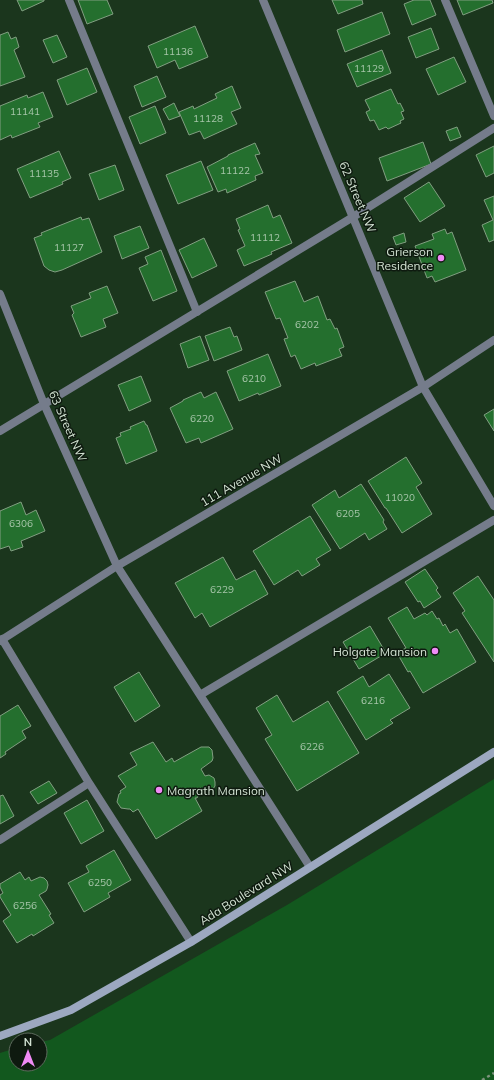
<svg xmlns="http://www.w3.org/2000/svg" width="494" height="1080" font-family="Mulish,sans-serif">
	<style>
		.green { fill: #12581e }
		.building { fill: #246f2e; stroke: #819f81 }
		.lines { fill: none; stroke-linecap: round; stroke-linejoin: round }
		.path { stroke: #7e937e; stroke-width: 2.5; stroke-dasharray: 3 3; stroke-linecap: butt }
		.lane { stroke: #757c8b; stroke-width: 8 }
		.street { stroke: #757c8b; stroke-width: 8 }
		.secondary { stroke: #9ca8c0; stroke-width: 8 }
		.poi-dot { fill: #f08bf5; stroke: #0e1a0f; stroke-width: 1.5 }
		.labels { text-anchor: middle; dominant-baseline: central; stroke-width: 3; stroke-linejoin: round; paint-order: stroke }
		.number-label { font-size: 10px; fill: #a7c6aa }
		.street-label { font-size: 12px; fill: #d3e3d3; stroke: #0e1a0f }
		.poi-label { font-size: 12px; fill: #d3e3d3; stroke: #0e1a0f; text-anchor: end }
	</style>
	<rect width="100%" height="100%" fill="#1b361d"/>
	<path class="green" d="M494,779V1080H0V1053L16,1048V1064H40V1042L50,1040L287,905Z"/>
	<path class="building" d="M17,0H44V1L22,11Z
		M78,0H107L113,14L87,24Z
		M332,0H362L363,4L338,14Z
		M414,0H430L436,15L412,25L404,4Z
		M457,0H492L493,3L463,15Z
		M382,12L390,34L345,52L337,30Z
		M195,26L208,57L179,69L175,60L157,68L148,46Z
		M431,28L439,49L416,58L408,37Z
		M8,32L11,39L16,37L19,47L14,50L25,77L0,86V35Z
		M57,35L67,57L53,63L43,40Z
		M382,50L391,73L357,87L347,64Z
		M454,57L466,82L438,95L426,69Z
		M87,68L97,92L67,105L57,80Z
		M157,76L166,97L142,107L134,86Z
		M232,86L241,108L231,112L237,124L204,139L200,131L189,135L179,112L193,106L194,109L217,98L215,94Z
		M391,89L398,104L400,103L404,111L401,112L404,119L400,121L401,123L388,129L386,127L379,130L374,120L370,121L366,112L370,110L365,100Z
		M43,92L53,117L38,123L40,127L12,138L11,135L0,140V106L27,95L28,98Z
		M174,103L180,116L169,120L163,109Z
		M155,106L166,133L140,144L129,117Z
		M457,127L461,137L450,141L446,131Z
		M423,142L431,164L387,181L379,158Z
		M255,143L260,154L255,155L263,173L255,176L256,180L227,193L226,189L218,192L207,167L228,156V155Z
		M494,146V173L486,177L476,155Z
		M59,151L71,178L62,182L63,184L30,198L17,169Z
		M201,161L213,190L178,204L166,175Z
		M115,165L124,190L99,200L89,174Z
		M429,182L445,206L420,222L404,198Z
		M494,196V240L489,242L482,225L493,220L484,200Z
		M268,205L273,218L280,215L292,243L271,252L272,254L244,266L237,250L245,246L238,230L240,229L236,219Z
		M81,217L82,220L89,218L102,252L62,270L55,272L49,270L44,266L34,238L42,235L41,233Z
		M140,226L149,248L122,259L114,236Z
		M445,229L447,234L452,232L466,270L435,282L432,276L427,278L415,246L434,239L432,234Z
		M404,233L406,242L396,245L393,237Z
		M204,238L217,266L192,278L179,250Z
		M161,250L177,291L153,301L139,268L148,264L145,257Z
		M295,281L304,302L318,296L327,320L330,319L335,329L337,328L344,347L339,349L342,356L316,366L315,363L301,369L295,355L291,357L284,339L288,338L280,318L276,319L265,292Z
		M107,286L118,313L103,319L106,327L81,337L72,315L74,313L71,306L91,298L89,293Z
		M230,327L234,337L237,336L242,350L214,361L205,336Z
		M200,336L209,360L188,368L180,344Z
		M268,354L281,386L259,395L258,393L239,401L227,371Z
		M141,376L151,401L129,411L118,385Z
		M201,392L204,398L216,392L233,429L201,443L199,438L186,443L170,408L183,401V400Z
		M494,409V431L484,415Z
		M144,421L146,425H147L157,451L126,464L116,438L121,436L120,433L131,429L130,427Z
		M406,457L422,483L416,487L432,514L402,533L386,508H385L368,481Z
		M361,484L384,520L383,522L387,529L369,540L365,533L340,549L312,505L335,490L339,498Z
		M21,502L26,515L36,510L45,531L21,541L23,547L11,551L9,546L0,549V511Z
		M310,516L331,550L316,559L320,565L302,576L298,570L274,585L253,551Z
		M223,557L236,580L255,570L268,594L210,627L202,613L195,618L175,583Z
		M425,569L438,588L436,590L441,597L424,608L420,601L418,602L405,582Z
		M478,576L494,600V662L462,613L465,611L453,593Z
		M407,607L414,619L425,613L427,615L432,611L437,619L439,618L443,626L445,624L450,633L457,629L476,662L423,693L410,671L408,672L397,653L406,648L388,618Z
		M370,626L386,653L359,669L343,642Z
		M139,672L160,706L135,722L114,687Z
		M389,674L410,708L390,720L393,723L366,740L337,692L363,676L369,687Z
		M277,695L293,722L328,701L359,753L297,791L265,739L272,735L256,708Z
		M18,705L31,726L22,731L26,738L5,752L6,754L0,758V716Z
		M153,742L166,762L172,758L174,762L201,747H209L212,750L213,758L212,761L201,769L205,776L209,775L214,778L215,782V786L213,789L209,791H204L201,788L197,789L198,796L197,798H195L202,811L156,839L138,809L133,812L130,809H128L121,808L117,802L119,794L121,793L120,791L126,787L118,776L137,765L130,753Z
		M49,781L57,793L38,804L30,792Z
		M3,795L14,816L0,824V796Z
		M87,800L104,831L81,844L64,813Z
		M114,850L131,880L108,893L110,897L84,912L68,883L89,872L86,866Z
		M20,872L25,880L29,877L31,881L40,877L44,878L47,881L48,885L47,889L46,891L39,895L51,914L49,915L54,923L33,936L32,934L17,943L3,921L11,915L0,897V895L3,893L0,887V884Z"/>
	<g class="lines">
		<path class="path" d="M482,1080L494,1073"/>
		<path class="lane" d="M69,0L197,312
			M445,0L494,116
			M0,431L353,217L494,128
			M117,566L200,695L494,520
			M200,695L310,867
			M89,783L191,942
			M0,840L89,783L2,639"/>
		<path class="street" d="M263,0L423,387L494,506
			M0,294L44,404L117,566
			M0,641L117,566L423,387L494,340"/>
		<path class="secondary" d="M0,1036L71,1010L191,942L494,752"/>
	</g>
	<g class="poi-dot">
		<circle cx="441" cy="258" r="4"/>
		<circle cx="435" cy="651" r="4"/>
		<circle cx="159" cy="790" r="4"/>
	</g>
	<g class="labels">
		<g class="number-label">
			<text x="178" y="51">11136</text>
			<text x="369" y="68">11129</text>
			<text x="25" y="111">11141</text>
			<text x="208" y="118">11128</text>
			<text x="235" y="170">11122</text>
			<text x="44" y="173">11135</text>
			<text x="265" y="237">11112</text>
			<text x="69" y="247">11127</text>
			<text x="307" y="324">6202</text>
			<text x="254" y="378">6210</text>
			<text x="202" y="418">6220</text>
			<text x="400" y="497">11020</text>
			<text x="348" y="513">6205</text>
			<text x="21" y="523">6306</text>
			<text x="222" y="589">6229</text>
			<text x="373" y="700">6216</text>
			<text x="312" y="746">6226</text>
			<text x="100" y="882">6250</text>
			<text x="25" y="905">6256</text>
		</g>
		<g class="street-label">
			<text transform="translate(358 197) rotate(67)">62 Street NW</text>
			<text transform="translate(68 426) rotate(66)">63 Street NW</text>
			<text transform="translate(241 480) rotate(-30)">111 Avenue NW</text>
			<text transform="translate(246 893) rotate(-32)">Ada Boulevard NW</text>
		</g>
		<g class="poi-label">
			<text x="433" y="251">Grierson<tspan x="433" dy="14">Residence</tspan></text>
			<text x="427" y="651">Holgate Mansion</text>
			<text x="167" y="790" text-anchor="start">Magrath Mansion</text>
		</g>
	</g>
	<g transform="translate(28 1052)"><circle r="19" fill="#0e1a0f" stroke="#5d6a5d"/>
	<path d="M0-3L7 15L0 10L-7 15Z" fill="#f08bf5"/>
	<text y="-6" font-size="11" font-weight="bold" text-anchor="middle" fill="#d3e3d3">N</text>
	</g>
</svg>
